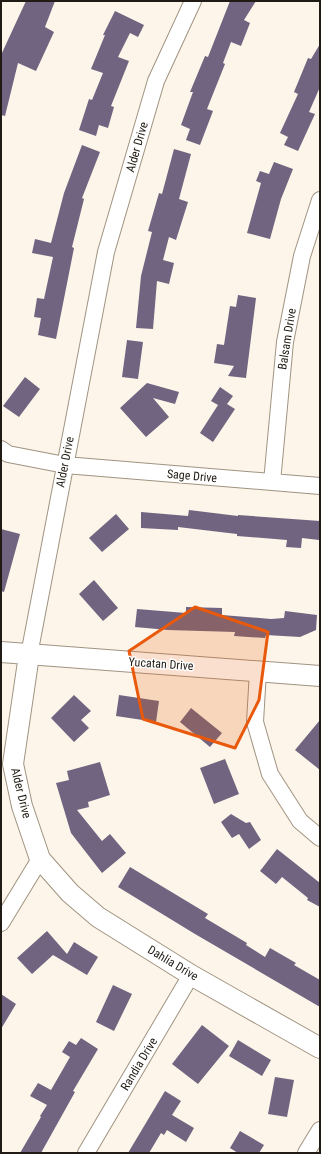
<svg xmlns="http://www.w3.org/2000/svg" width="321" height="1154" font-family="'Roboto Condensed',sans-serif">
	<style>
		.building { fill: #706481 }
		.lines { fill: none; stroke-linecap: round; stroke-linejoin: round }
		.minor-casing { stroke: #a09381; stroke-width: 18 }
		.tertiary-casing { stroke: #a09381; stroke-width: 22 }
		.minor { stroke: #fff; stroke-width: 16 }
		.tertiary { stroke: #fff; stroke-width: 20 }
		.marked { fill: #e8590c; fill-opacity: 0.2; stroke: #e8590c; stroke-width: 3; stroke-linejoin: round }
		.labels { text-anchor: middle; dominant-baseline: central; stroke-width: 3; stroke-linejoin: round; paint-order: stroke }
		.street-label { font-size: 12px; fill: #201b14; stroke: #fff }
	</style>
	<rect width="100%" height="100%" fill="#fdf5e9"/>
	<path class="building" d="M26,1H55L45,27L54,32L36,71L18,63L5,116L1,115V55Z
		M230,1H256L244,20L250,23L241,46L231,42L223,63L225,64L207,109L213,111L200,145L186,140L190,129L181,125L193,92H190L205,56L208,57Z
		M115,11L144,25L138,37L130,33L118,57L129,61L111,106L114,107L108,128L99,125L96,136L79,130L89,99L92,100L103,73L91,69L105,35H103Z
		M320,44V87L309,112L315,114L298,151L284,145L288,137L280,133L298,94L294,92L308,58L311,59Z
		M82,145L100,152L82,198L84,199L72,247L74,248L56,339L38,335L41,318L34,317L37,298L44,299L53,257L32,253L35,239L51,243L64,193Z
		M174,149L191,154L179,199L188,202L176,240L169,237L163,260L174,263L169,284L157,281L153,329L136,328L141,276L152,232L148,231L159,193L162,194Z
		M274,162L293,169L281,199L270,239L247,233L261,183L256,181L260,171L269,174Z
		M238,295L256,298L246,378L228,376L234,366L214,363L217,344L224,345L230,306L236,307Z
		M127,340L143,342L138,379L122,377Z
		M25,377L40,389L19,417L3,406Z
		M147,383L179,392L175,404L153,398L169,417L146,437L120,408Z
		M220,387L233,396L227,404L235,409L213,442L200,433L218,405L211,401Z
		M189,510L238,516V515L320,521L319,540L302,538L301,548L286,547L287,540L237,536V534L178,527V530L141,528V512L188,516Z
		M116,514L129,529L102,552L89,538Z
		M1,529L20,534L4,592L1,591Z
		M94,580L118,608L103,621L79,594Z
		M186,607L222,608V615L271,619L284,618L285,611L317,615L316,630L300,637L266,635L265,638L234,636L235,632L168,630L135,627L137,609L186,613Z
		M74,695L91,711L81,720L89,728L74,742L51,718Z
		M119,695L159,701L156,722L116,716Z
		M191,708L222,733L210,747L180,722Z
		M320,720V770L295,750Z
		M225,759L239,794L214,804L200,768Z
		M100,762L110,795L88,802L89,807L77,810L102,841L110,834L126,853L102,873L71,833L56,783L69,780L67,771Z
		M231,814L246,823L250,822L261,840L249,849L239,834L232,838L221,822Z
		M277,849L320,883V907L307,900L308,898L282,877L276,884L260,871Z
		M130,867L208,914L205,918L247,943L246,945L265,957L270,948L296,963L294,965L320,980V1007L195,934L118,887Z
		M47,931L67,954L74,942L98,957L87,975L53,955L32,974L17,958Z
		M113,985L132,994L114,1031L96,1022Z
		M1,994L16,1004L1,1029Z
		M202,1025L229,1046L198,1084L172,1064Z
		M81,1038L98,1049L73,1091L75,1092L41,1153H20L41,1117L40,1116L47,1105L30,1096L38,1083L51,1090L70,1057L62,1052L69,1041L76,1045Z
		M238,1040L271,1060L262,1076L229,1056Z
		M275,1077L294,1080L287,1117L268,1114Z
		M165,1091L181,1101L172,1115L194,1128L186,1142L167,1130L164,1135L161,1133L149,1153H128Z
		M240,1131L264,1145L259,1153H238L230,1148Z"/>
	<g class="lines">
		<g class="minor-casing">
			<path id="minor" d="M1,449L8,454L65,465L320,486
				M272,482L285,342L302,256L320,200
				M29,655L106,252L156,81L193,1
				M258,671L255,722L270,774L300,821L320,838
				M1,923L40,859
				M86,1153L191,975
				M306,1153L320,1130"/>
		</g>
		<g class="tertiary-casing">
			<path id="tertiary" d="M1,652L320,676
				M29,655L13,764L22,806L40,859L70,893L98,917L191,975L320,1048"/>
		</g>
		<use href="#minor" class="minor"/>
		<use href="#tertiary" class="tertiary"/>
	</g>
	<path class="marked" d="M195,607L268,632L259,700L235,748L143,719L129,651Z"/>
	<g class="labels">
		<g class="street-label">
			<text transform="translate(137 147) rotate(-74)">Alder Drive</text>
			<text transform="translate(287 339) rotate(-81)">Balsam Drive</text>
			<text transform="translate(65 462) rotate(-79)">Alder Drive</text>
			<text transform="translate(192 476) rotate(5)">Sage Drive</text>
			<text transform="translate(161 664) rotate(4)">Yucatan Drive</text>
			<text transform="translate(21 793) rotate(76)">Alder Drive</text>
			<text transform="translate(173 963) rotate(31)">Dahlia Drive</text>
			<text transform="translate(139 1064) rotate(-59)">Randia Drive</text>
		</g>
	</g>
	<rect width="321" height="1154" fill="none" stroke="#201b14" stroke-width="4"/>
</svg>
